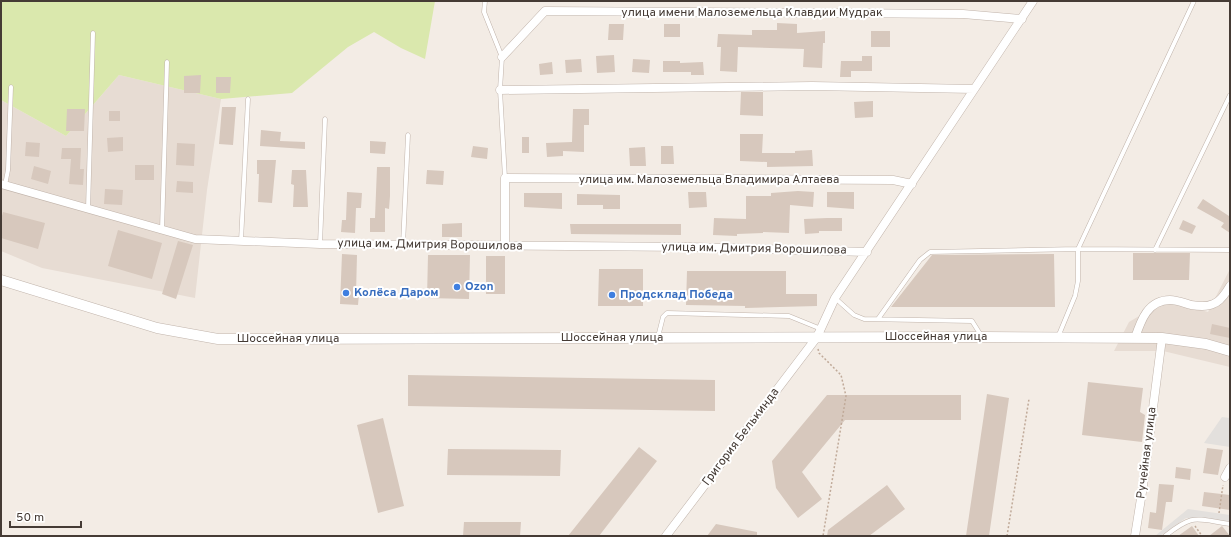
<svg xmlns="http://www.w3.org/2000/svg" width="1231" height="537" font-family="Overpass,sans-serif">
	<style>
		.residential { fill: #e7dcd3 }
		.green { fill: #dae8ad }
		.parking { fill: #e3e0dd }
		.building { fill: #d7c8bd }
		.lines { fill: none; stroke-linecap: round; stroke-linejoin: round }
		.service-casing { stroke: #c1b4ab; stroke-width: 5 }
		.minor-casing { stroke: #c1b4ab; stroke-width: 9 }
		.tertiary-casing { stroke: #c1b4ab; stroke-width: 11 }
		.path { stroke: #c0aa99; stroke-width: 1.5; stroke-dasharray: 2 2; stroke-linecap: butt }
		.service { stroke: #fff; stroke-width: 4 }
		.minor { stroke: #fff; stroke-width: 8 }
		.tertiary { stroke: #fff; stroke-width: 10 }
		.shop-dot { fill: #3f7fe0; stroke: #fff; stroke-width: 1.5 }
		.labels { text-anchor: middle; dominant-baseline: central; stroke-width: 4; stroke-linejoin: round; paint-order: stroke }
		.street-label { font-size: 12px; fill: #453b35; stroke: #fff }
		.shop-label { font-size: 12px; font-weight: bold; fill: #366cbe; stroke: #fff; text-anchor: start }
	</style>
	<rect width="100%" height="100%" fill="#f3ece5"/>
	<path class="residential" d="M119,75L221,99L207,190L195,298L42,268L1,251V100L66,136Z
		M1230,269V367L1163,351H1114L1129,322L1166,300L1208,312Z"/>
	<path class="green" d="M1,1H435L425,59L401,48L374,32L348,47L292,93L221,99L119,75L66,136L1,100Z"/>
	<path class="parking" d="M1222,417L1230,418V447L1204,443Z
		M1188,509L1230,515V525L1186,518L1160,536H1155Z"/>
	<path class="building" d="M777,23L797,24V33L825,31V43H823L822,68L803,67L804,49L738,47L737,72L720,71L721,47H717L718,34L752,35V30H777Z
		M609,24H624L623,40H608Z
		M664,24H680V37H664Z
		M871,31H890V47H871Z
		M614,55L615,72L597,73L596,56Z
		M862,56H872V71H851V77H840L841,61H862Z
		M581,59L582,72L566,73L565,60Z
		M633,59L650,60L649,73L632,72Z
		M663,61H680V63L703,62L704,75H691V72H663Z
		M552,62L553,74L540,75L539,64Z
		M201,75L200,93H184V76Z
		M216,77H231L230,93H216Z
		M741,92H763V116L740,115Z
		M873,101V117L855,118L854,102Z
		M222,107H236L233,145L219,144Z
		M67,109H85L84,131H66Z
		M573,109H589V125H584V152L563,151V156L547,157L546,143L572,142Z
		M109,111H120V121H109Z
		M261,130L281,132L280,141L305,142V149L260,146Z
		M740,134H763L762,153H795V151L812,150L813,166L767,167V162L740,161Z
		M123,137V151L108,152L107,138Z
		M522,137H529V153H522Z
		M370,141L386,142L385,154L370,153Z
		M26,142L40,143L39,157L25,156Z
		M177,143L195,144L194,166L176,165Z
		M473,146L488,148L487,159L471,157Z
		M661,146H673L674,164H661Z
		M645,147L646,166H630L629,148Z
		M62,148H81L80,169H84L83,185L69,184L71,159H61Z
		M257,160H276L272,203L258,202L259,174H257Z
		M135,165H154V180H135Z
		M34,166L51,171L48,184L31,179Z
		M377,167H390V196L389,209L385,208V232H370V218H375Z
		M292,170H306L308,207H293L294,185L291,184Z
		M427,170L444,171L443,185L426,184Z
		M177,181L193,182V193L176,192Z
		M105,189L123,190L122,205L104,204Z
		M798,191L814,192L813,207L790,205L789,233L763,232V233L737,234V236L713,235L714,218L746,219V196H771V193Z
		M347,192L362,193L361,208H356L355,233L341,232L342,220H346Z
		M688,192H706L707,207L689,208Z
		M827,192H854V209L827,207Z
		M524,193H562V209L524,207Z
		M577,194L620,195V209H603V205H577Z
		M1203,199L1229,216L1230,213V233L1221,227L1224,223L1197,208Z
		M3,212L45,223L38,249L1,238V220Z
		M827,218H842V231H819V233L805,234L804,219Z
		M1183,220L1196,226L1192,234L1179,229Z
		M462,223V237H442V224Z
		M570,224H681V235L571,234Z
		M118,230L162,243L152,279L108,266Z
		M178,241L193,245L176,299L162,294Z
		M1133,253H1190L1189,280H1133Z
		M342,254L357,255L356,294H359L358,305L340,304Z
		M1054,254L1055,307H891L932,255Z
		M428,255H470L469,299L427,298Z
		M486,256H505V294H486Z
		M599,269H643V306H598Z
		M687,271H786V294H817V306L745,308V306L686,305Z
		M1212,324L1230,328V338L1210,334Z
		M408,375L715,380V411L408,406Z
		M1088,382L1143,388L1140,412L1145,415L1142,442L1082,435Z
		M987,394L1009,398L989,536H966Z
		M827,395H961V420H845L802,472L822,499L798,518L776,488L772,461Z
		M383,418L404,506L378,513L357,425Z
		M639,447L657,461L599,536H568Z
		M1207,448L1223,450L1218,475L1203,473Z
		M448,449L561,450L560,476L447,475Z
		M1176,467L1191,469L1190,480L1175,478Z
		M1159,484L1174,485L1172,502H1166L1162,530L1148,528L1150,512L1156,513Z
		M887,485L905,509L869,536H827L828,530Z
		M1204,492L1230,495V510L1202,506Z
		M464,522H521L520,536H463Z
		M716,524L757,532V536H707Z
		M1192,526L1199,536H1178Z
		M1222,526L1230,536H1209Z"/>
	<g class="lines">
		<g class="service-casing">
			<path id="service" d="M485,1L484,12L502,57L500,90L505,178
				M5,185L8,170L11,87
				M88,209L93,33
				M162,230L167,62
				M241,241L248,99
				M320,244L325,119
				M403,245L408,135
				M1155,250L1230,95
				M835,298L854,315L864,319L972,321L982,337
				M878,319L920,260L930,252L1078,249L1230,250
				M658,337L663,317L667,313L789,316L821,329
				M1058,337L1075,296L1078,281V249L1194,1
				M1165,536C1194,513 1195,519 1230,524"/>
		</g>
		<g class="minor-casing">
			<path id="minor" d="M502,57L545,11L963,14L1022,19
				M500,90L812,86L974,89
				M1,184L195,239L320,244L689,247L867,252
				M505,246V178L893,180L912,184
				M1135,338C1141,320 1148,300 1170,300C1177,300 1184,303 1191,305C1198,306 1207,307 1213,304C1220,302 1226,293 1230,286
				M1225,477L1230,468
				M666,536L817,337L835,298L1033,1
				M1135,536L1143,486L1162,338"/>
		</g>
		<g class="tertiary-casing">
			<path id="tertiary" d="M1,280L157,328L218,339L983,337L1162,338L1206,344L1230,351"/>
		</g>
		<path class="path" d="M818,349L819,353L841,375L846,396L823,536
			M1219,513L1223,485
			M1195,526L1202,536
			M1007,536L1029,399"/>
		<use href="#service" class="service"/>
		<use href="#minor" class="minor"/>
		<use href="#tertiary" class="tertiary"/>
	</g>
	<g class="shop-dot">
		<circle cx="457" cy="287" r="4"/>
		<circle cx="346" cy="293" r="4"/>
		<circle cx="612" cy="295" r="4"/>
	</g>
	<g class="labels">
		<g class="street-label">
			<text x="752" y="13">улица имени Малоземельца Клавдии Мудрак</text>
			<text x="709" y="180">улица им. Малоземельца Владимира Алтаева</text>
			<text transform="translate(430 245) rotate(1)">улица им. Дмитрия Ворошилова</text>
			<text transform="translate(754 249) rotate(1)">улица им. Дмитрия Ворошилова</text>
			<text x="936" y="337">Шоссейная улица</text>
			<text x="612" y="338">Шоссейная улица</text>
			<text x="288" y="339">Шоссейная улица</text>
			<text transform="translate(741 437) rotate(-53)">Григория Белькинда</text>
			<text transform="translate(1147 453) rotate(-83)">Ручейная улица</text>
		</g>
		<g class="shop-label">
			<text x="465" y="287">Ozon</text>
			<text x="354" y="293">Колёса Даром</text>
			<text x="620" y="295">Продсклад Победа</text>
		</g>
	</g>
	<rect width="1231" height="537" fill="none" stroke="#453b35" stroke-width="4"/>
	<path d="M10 521v6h71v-6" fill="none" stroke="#453b35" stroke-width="2"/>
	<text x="16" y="521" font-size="12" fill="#453b35" stroke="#ffffff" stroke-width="3" paint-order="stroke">50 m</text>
</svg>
